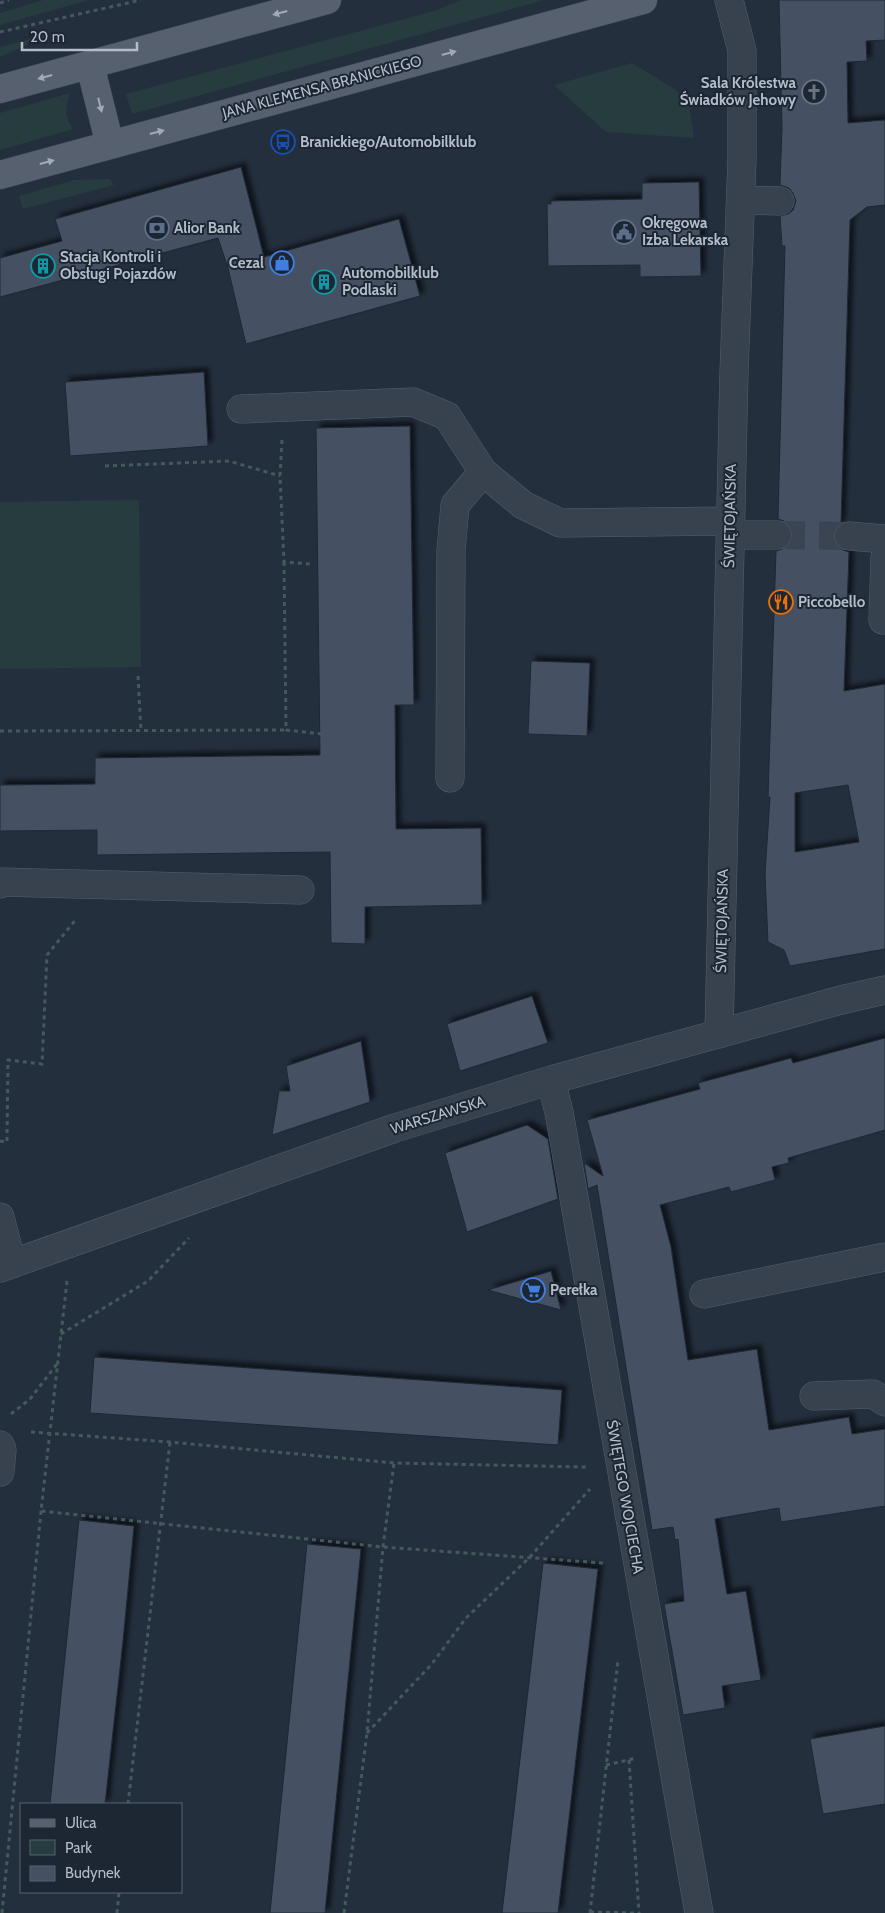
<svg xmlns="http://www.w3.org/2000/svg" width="885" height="1913" font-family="Cabin,sans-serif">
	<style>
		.green { fill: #263c3f }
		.building { fill: #455162; stroke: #1f2835; fill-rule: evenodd; filter: url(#shadow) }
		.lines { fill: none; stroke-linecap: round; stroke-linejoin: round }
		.minor-tunnel { stroke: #3a4453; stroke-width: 28; stroke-dasharray: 28 14; stroke-linecap: butt }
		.minor-casing { stroke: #565f6c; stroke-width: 29 }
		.major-casing { stroke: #414a57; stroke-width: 29 }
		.path { stroke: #44595c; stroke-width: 3; stroke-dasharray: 4 4; stroke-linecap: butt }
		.minor { stroke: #38414e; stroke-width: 28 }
		.major { stroke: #56606e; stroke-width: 28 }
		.oneway { fill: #a1aab7 }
		.labels { text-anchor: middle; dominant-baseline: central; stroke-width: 4; stroke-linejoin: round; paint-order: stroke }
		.poi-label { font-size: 15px; font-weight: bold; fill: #b4bcc9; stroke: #1d2633; text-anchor: start }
		.street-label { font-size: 15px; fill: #b4bcc9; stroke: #1d2633 }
	</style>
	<defs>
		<filter id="shadow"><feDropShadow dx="4.5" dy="-4.5" stdDeviation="2.5" flood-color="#0009"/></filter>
	</defs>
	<rect width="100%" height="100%" fill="#242f3e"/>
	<path class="green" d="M43,0H89L0,25V13Z
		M461,0H544L132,114L126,94L434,11Z
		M54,33L0,57V47Z
		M632,63L676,90L689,105L694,138L606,132L554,85Z
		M70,93C65,109 64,115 73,129L0,150V113Z
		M110,179L114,185L23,209L19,196L74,180Z
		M139,500L141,667L0,669V502Z"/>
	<path class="building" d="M779,0H885V40L866,41L867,61L847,62L848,123L885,120V205L867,207L850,220L841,522H842L836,528L833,535L835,542L840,549L849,552L844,691L885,684V949L790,966L784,950L768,942L765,874L770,797H768L776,551L785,548L791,542L793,535L790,527L784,521L778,519L785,246H782L780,216L788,214L793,210L796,201L793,193L789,188L780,185L782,128ZM848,785L859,842L795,852V793Z
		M241,167L264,257L399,219L420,296L246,344L228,268L218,238L0,297V258L62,241L55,219Z
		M699,182L701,276L640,277V265L548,266L547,204H551V201L642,199V183Z
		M204,372L208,446L70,456L65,382Z
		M410,426L414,705H395L396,829L481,828L482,905L365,907V944L331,943L330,852L97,855V830L0,831V785L95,784V758L320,755L316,428Z
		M531,661L590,663L587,736L528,734Z
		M532,996L548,1043L460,1071L447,1024Z
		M885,1038V1130L788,1158L789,1163L772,1167L775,1180L731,1192L729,1187L660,1205L671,1247L688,1360L757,1349L769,1430L849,1417L852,1434L885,1429V1506L781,1522L779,1508L715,1519L727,1594L746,1591L761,1680L722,1686L725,1708L683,1715L664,1604L684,1601L678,1539L675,1540L673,1527L652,1530L597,1185L588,1189L584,1163L603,1176L587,1120L700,1089L698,1083L747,1070L791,1058L793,1063Z
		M361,1041L370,1102L272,1135L279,1091H290L286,1066Z
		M527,1125L548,1139L558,1199L467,1232L445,1153Z
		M551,1271L561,1310L488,1290Z
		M94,1357L562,1390L558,1445L90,1413Z
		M79,1520L134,1526L123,1641L105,1804H50Z
		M307,1544L361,1549L325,1913H270Z
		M543,1563L598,1569L558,1913H502Z
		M885,1726V1804L823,1814L810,1739Z"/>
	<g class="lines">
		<path class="minor-tunnel" d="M777,535L849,536"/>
		<g class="minor-casing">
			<path id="minor" d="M741,200L780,201
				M241,409L413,402L447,416L483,472L455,505L451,551L450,778
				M483,472L523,505L560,523L730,521
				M730,535H777
				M849,536L885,539
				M885,558L883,620H885
				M0,884V882L300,890
				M719,1034L734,372L742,159V51L729,0
				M551,1080L559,1112L699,1913
				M0,1217L12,1264
				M0,1268L395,1128L551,1080L841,1000L885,990
				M704,1294L885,1257
				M814,1396L873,1394L885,1402
				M0,1445L2,1450L0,1472"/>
		</g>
		<g class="major-casing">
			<path id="major" d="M90,65L110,145
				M0,89L327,0
				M0,175L643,0"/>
		</g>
		<path class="path" d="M0,3L9,0
			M0,32L141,0
			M282,440L280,476L284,562L310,564
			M105,466L229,461L280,476
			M284,562L286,730L322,734
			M138,676L141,731
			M0,731L286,730
			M0,1141L7,1142L8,1060L42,1064L47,955L77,918
			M67,1281L41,1511L383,1547L603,1563
			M61,1334L148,1281L189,1238
			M11,1414L30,1399L57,1364
			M31,1432L170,1442L394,1463L586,1467
			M367,1733L431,1665L466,1618L530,1557L590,1489
			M629,1760L639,1913
			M606,1765L637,1758
			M128,1804L170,1442
			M590,1912L635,1913
			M2,1913L41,1511
			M117,1913L119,1892
			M344,1913L367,1733L383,1547L394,1463
			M590,1913L618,1660"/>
		<use href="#minor" class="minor"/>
		<use href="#major" class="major"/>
	</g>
	<defs><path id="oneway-solid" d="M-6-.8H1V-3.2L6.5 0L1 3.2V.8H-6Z" transform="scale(1.25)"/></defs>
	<g class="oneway">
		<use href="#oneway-solid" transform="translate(280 13) rotate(165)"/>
		<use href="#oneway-solid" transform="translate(449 53) rotate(-15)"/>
		<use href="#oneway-solid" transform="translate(45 77) rotate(165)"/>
		<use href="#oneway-solid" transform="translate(100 105) rotate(76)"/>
		<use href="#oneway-solid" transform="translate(157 132) rotate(-15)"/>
		<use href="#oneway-solid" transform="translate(47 162) rotate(-15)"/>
	</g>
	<defs>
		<g id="church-ring" transform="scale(1.25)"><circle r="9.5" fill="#1d2633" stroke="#6b7280" stroke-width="1.5"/><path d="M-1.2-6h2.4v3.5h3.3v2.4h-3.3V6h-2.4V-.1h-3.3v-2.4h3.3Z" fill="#6b7280"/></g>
		<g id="bus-ring" transform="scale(1.25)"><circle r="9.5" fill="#1d2633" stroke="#1a4fb4" stroke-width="1.5"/><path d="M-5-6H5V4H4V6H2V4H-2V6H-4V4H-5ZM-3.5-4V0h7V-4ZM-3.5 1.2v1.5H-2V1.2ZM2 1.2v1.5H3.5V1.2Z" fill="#1a4fb4"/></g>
		<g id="bank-ring" transform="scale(1.25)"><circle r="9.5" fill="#1d2633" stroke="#5c6f8a" stroke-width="1.5"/><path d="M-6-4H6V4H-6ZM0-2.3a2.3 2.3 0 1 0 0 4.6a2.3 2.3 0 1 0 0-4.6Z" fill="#5c6f8a"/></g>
		<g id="civic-ring" transform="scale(1.25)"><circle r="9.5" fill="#1d2633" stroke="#5c6f8a" stroke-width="1.5"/><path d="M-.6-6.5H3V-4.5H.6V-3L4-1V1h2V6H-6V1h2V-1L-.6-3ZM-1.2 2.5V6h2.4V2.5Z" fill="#5c6f8a"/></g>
		<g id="shop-ring" transform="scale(1.25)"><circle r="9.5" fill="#1d2633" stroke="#3f7fe0" stroke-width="1.5"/><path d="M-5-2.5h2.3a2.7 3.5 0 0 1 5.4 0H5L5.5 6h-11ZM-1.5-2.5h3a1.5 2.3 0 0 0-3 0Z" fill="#3f7fe0"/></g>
		<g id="building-ring" transform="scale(1.25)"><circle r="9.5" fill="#1d2633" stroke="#0f9aa8" stroke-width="1.5"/><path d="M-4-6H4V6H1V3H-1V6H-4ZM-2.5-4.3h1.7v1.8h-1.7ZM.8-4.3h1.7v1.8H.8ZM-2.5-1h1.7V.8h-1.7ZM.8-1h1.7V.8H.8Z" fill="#0f9aa8"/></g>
		<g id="restaurant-ring" transform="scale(1.25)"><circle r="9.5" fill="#1d2633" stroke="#e8710a" stroke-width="1.5"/><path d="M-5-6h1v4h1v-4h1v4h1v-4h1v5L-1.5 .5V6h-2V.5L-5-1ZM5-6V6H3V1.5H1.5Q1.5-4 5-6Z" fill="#e8710a"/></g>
		<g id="supermarket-ring" transform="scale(1.25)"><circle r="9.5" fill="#1d2633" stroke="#3f7fe0" stroke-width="1.5"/><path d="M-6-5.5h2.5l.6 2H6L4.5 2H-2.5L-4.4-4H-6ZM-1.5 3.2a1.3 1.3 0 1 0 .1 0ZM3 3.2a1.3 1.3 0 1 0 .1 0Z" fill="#3f7fe0"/></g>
	</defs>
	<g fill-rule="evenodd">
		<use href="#church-ring" x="814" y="92"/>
		<use href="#bus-ring" x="283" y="142"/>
		<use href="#bank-ring" x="157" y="228"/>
		<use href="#civic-ring" x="624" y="232"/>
		<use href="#shop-ring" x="282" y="263"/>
		<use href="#building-ring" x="43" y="266"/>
		<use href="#building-ring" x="324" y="282"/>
		<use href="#restaurant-ring" x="781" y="602"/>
		<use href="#supermarket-ring" x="533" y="1290"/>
	</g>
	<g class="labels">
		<g class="poi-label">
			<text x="796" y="83" text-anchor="end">Sala Królestwa<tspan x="796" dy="17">Świadków Jehowy</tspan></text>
			<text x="300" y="142">Branickiego/Automobilklub</text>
			<text x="642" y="223">Okręgowa<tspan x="642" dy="17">Izba Lekarska</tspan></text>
			<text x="174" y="228">Alior Bank</text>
			<text x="60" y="257">Stacja Kontroli i<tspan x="60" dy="17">Obsługi Pojazdów</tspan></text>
			<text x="264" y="263" text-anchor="end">Cezal</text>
			<text x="342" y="273">Automobilklub<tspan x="342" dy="17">Podlaski</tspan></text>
			<text x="798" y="602">Piccobello</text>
			<text x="550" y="1290">Perełka</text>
		</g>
		<g class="street-label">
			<text transform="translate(322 87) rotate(-15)">JANA KLEMENSA BRANICKIEGO</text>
			<text transform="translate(730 516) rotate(-89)">ŚWIĘTOJAŃSKA</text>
			<text transform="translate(722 921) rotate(-89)">ŚWIĘTOJAŃSKA</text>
			<text transform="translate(438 1115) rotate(-17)">WARSZAWSKA</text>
			<text transform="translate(625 1497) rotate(80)">ŚWIĘTEGO WOJCIECHA</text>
		</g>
	</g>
	<rect x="20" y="1803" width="162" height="90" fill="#1d2633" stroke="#59626f"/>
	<rect x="30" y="1819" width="25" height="8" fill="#56606e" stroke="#59626f"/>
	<text x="65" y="1828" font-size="15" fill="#b4bcc9">Ulica</text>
	<rect x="30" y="1840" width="25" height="15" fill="#263c3f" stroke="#59626f"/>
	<text x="65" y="1853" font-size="15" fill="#b4bcc9">Park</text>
	<rect x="30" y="1866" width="25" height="15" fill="#455162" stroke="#59626f"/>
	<text x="65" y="1878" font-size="15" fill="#b4bcc9">Budynek</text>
	<path d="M22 42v8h115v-8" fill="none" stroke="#b4bcc9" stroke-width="2.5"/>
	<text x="30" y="42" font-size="15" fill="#b4bcc9" stroke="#1d2633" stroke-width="4" paint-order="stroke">20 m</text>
</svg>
